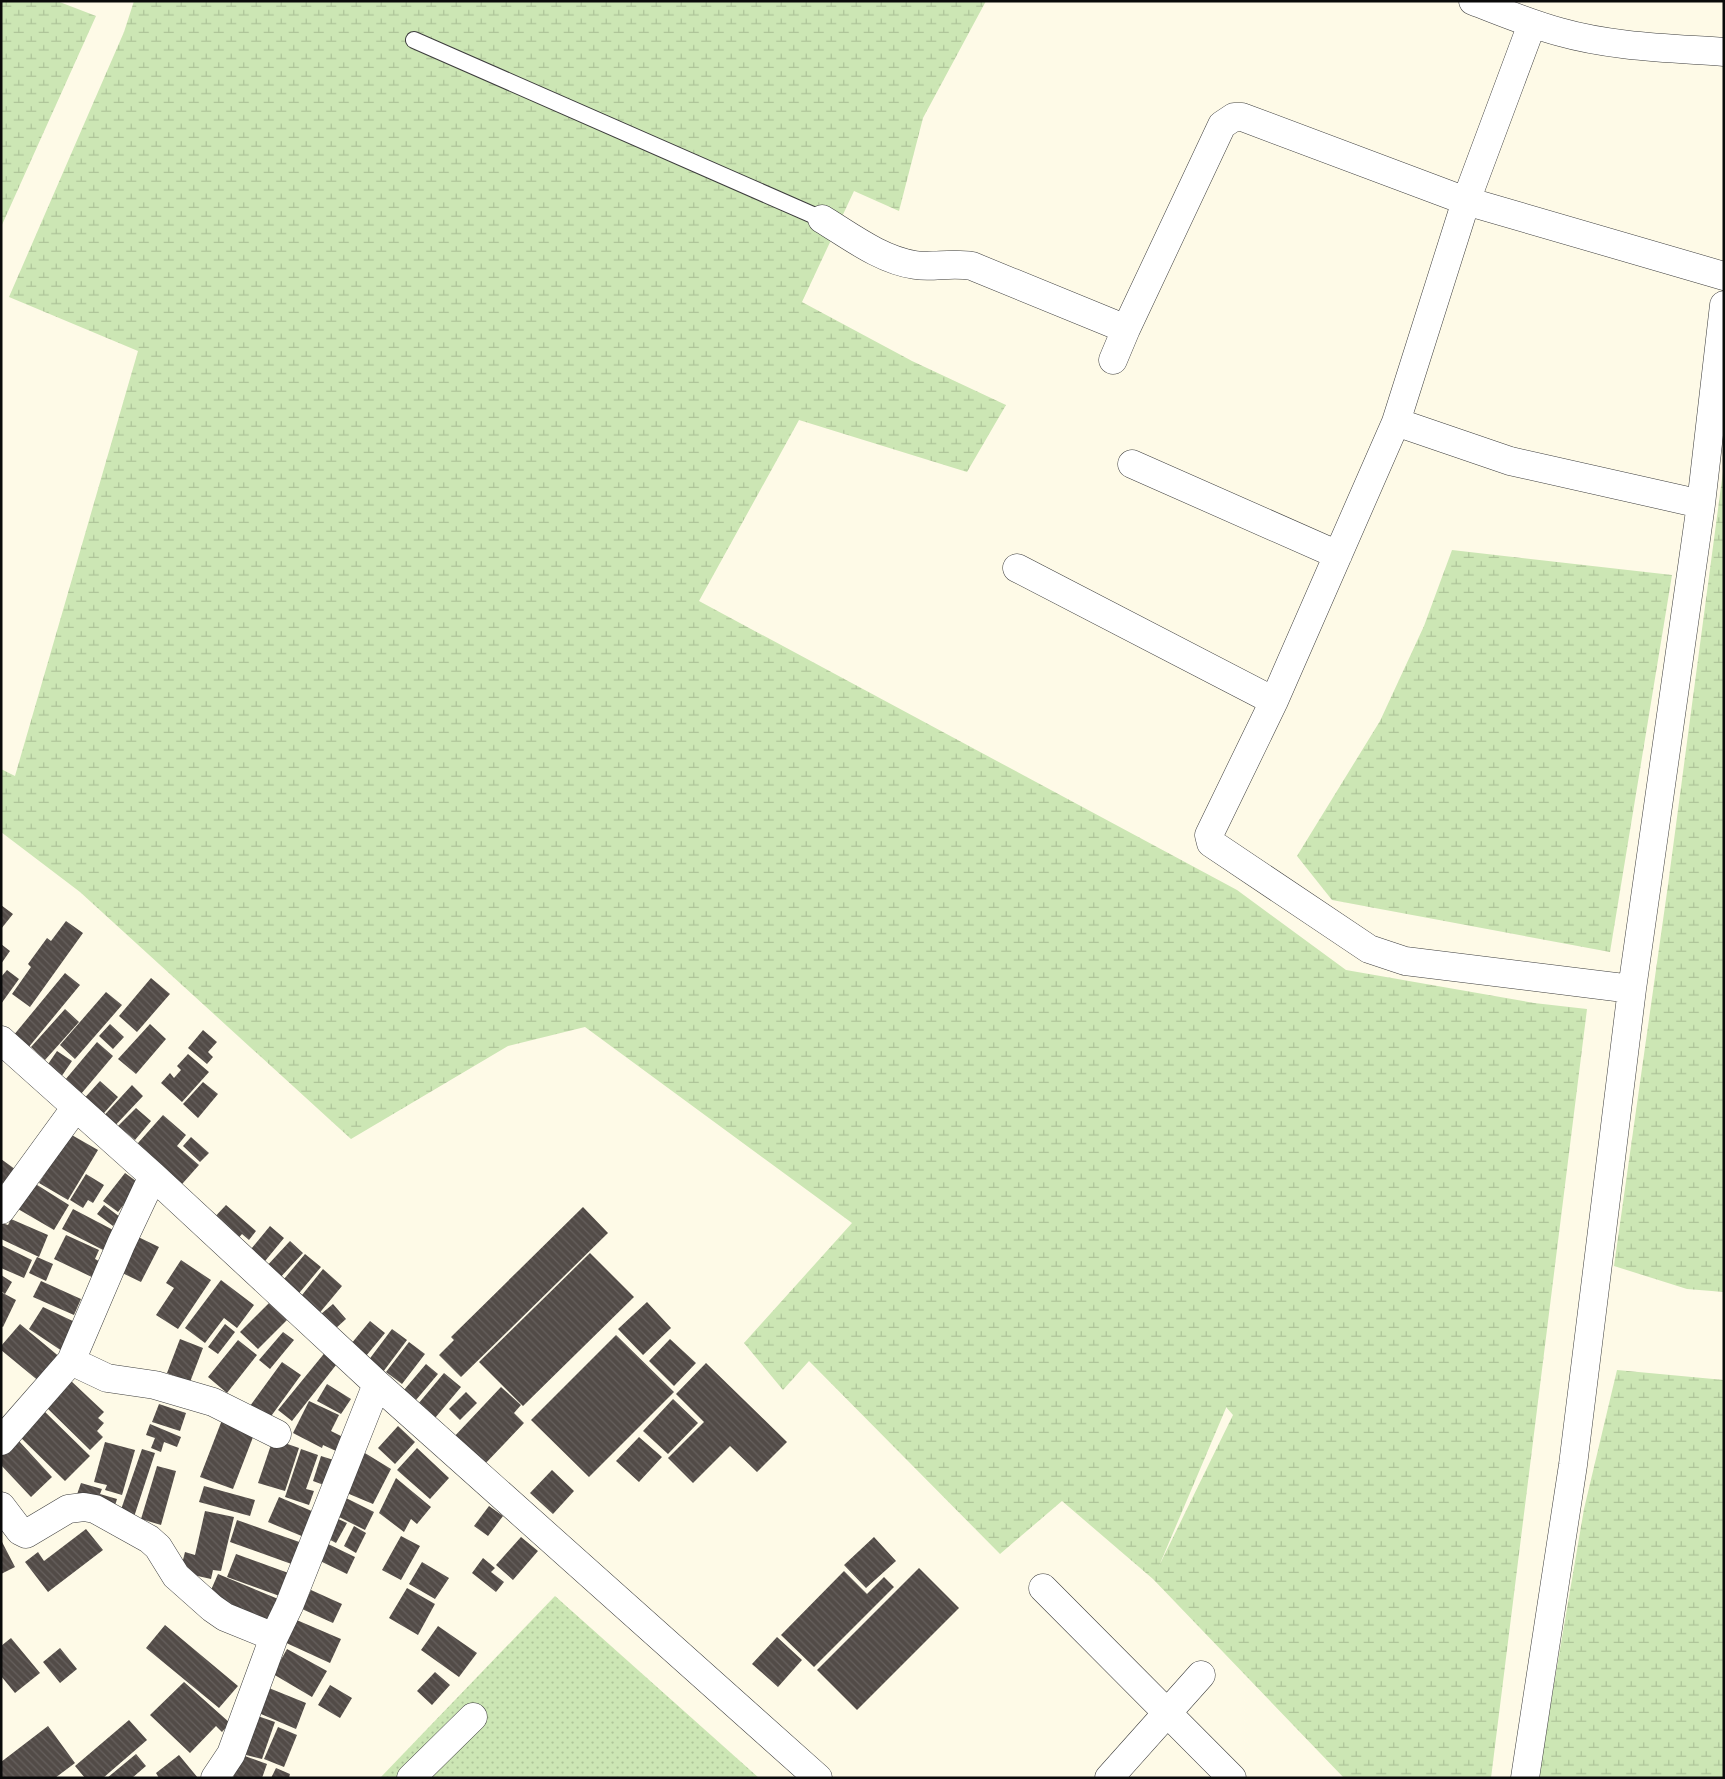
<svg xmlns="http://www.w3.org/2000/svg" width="1725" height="1779" font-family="'Times New Roman',serif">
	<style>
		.grass { fill: url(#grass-dots) }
		.wetland { fill: url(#wetland-marsh); fill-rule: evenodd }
		.building { fill: url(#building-back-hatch) }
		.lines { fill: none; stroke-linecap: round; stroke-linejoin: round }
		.lane-casing { stroke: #3d3d3d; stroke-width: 18 }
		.street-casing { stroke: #3d3d3d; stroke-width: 29 }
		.lane { stroke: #fff; stroke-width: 16 }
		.street { stroke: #fff; stroke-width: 28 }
	</style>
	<defs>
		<pattern id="grass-dots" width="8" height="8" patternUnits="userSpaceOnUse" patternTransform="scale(1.25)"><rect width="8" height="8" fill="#cce6b4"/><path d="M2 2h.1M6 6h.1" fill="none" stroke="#aec499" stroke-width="1.8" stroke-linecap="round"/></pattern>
		<pattern id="wetland-marsh" width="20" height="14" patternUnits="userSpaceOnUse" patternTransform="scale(1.25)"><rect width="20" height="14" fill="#cce6b4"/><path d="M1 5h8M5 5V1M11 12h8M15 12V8" fill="none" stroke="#aec499"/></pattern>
		<pattern id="building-back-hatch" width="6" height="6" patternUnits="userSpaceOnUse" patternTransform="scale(1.25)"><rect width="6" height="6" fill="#524b47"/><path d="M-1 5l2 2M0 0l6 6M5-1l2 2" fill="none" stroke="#66605d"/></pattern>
	</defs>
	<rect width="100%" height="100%" fill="#fefae7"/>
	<path class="grass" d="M555,1596L759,1778H380Z"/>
	<path class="wetland" d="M1,1H57L96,16L1,227Z
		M134,1H986L923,118L899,211L854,191L802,302L912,361L1006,405L967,472L799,420L699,601L1237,890L1346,970L1534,1003L1587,1009L1491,1778H1344L1153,1579L1062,1501L1000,1554L809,1361L783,1390L744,1343L852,1223L585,1027L508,1046L351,1139L80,892L1,832V769L15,776L138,351L9,297L124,32ZM1226,1407L1233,1415L1159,1566L1226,1408Z
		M1724,464V1292L1687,1289L1614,1266L1668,885Z
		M1452,550L1672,575L1610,952L1332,900L1297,856L1380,721L1424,626Z
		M1617,1370L1724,1380V1778H1538L1584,1509Z"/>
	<path class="building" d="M1,905L13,914L1,929Z
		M66,921L83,933L30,1007L12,994L31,967L28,964L47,938L51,941Z
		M1,944L10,951L1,964Z
		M7,970L19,979L1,1004V977Z
		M65,973L80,985L28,1048L13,1036Z
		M151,978L170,994L137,1032L119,1016Z
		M106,992L122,1005L75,1059L60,1045Z
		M65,1009L79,1022L45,1060L31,1047Z
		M110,1024L124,1037L113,1049L99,1036Z
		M150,1024L166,1039L136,1074L118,1059Z
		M203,1030L217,1042L208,1052L213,1057L207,1064L188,1048Z
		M97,1042L113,1056L81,1094L65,1080Z
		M57,1051L72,1061L59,1080L44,1070Z
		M188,1054L209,1072L182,1102L161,1083L170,1073L174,1078L181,1070L177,1066Z
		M100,1081L118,1097L98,1120L80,1103Z
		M203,1082L218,1094L198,1118L183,1104Z
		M132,1085L143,1096L110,1131L99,1121Z
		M136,1108L151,1121L135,1140L118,1126Z
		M163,1115L186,1135L177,1146L199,1165L175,1192L130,1152Z
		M70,1134L98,1150L68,1200L39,1183Z
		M191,1137L209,1153L200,1162L183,1146Z
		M1,1159L19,1172L8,1186L1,1182Z
		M125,1173L140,1184L118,1212L103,1201Z
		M86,1174L104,1185L93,1203L88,1200L83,1208L70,1200Z
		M34,1183L69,1205L54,1230L18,1209Z
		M104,1205L120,1217L113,1226L97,1214Z
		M226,1205L256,1231L249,1240L242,1234L235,1242L211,1221Z
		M583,1207L608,1233L461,1377L439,1355L454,1340L451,1337Z
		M73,1209L117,1232L107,1252L62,1229Z
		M11,1219L48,1235L39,1257L1,1239L2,1223L8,1225Z
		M270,1226L284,1238L261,1266L247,1254Z
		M132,1234L159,1247L141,1282L114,1269Z
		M66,1235L99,1250L95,1259L105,1264L98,1280L54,1259Z
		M290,1241L303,1253L277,1281L264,1269Z
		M1,1245L32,1260L24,1278L1,1268Z
		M590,1253L634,1297L523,1406L479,1362Z
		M305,1254L321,1267L295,1298L279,1285Z
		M37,1257L53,1264L46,1281L29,1273Z
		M181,1260L211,1280L178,1329L156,1315L174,1288L166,1283Z
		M323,1269L342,1286L317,1316L298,1300Z
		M1,1275L12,1282L5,1294L1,1291Z
		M221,1280L254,1305L237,1328L224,1318L205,1343L185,1328Z
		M41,1281L81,1299L74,1315L33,1297Z
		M1,1292L16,1300L3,1327L1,1326Z
		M647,1302L671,1328L643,1355L618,1329Z
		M269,1303L287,1320L258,1349L240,1332Z
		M333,1304L346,1319L335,1329L321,1314Z
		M43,1307L77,1323L62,1351L29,1329Z
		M370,1321L385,1333L366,1356L351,1344Z
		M20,1324L67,1363L46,1387L1,1350V1346Z
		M225,1324L235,1332L218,1354L208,1347Z
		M392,1329L407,1340L383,1372L368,1361Z
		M283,1332L294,1340L270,1369L259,1360Z
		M616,1335L674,1392L589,1477L531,1420Z
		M180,1339L203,1348L190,1382L167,1373Z
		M670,1339L696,1363L674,1386L649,1361Z
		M238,1340L257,1355L227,1393L208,1377Z
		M409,1342L425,1354L402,1384L386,1372Z
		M327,1350L340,1360L292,1421L278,1410Z
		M282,1362L301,1375L269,1419L250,1406Z
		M706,1363L787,1442L757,1472L730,1446L693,1483L668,1458L704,1422L676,1394Z
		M426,1364L438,1374L416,1400L404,1390Z
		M444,1373L461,1387L430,1424L413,1410Z
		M70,1380L104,1412L98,1418L104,1423L97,1431L103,1437L90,1450L45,1406Z
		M327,1384L351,1399L341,1414L317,1401Z
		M501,1387L521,1405L514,1413L524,1423L482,1467L452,1439Z
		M466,1392L477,1403L460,1420L449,1409Z
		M673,1399L698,1423L668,1454L643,1431Z
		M309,1401L339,1415L331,1431L343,1437L336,1451L323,1445L322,1448L293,1433Z
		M159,1404L186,1413L180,1431L152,1422Z
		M42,1409L90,1456L65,1481L17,1434Z
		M222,1420L255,1432L233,1489L200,1477Z
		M150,1424L181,1437L177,1447L164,1442L161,1452L151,1448L155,1438L146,1435Z
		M398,1426L415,1442L395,1464L378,1448Z
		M639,1437L662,1457L639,1482L616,1461Z
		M273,1439L299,1448L285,1491L258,1483Z
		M18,1440L52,1477L31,1497L1,1465V1455Z
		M105,1442L135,1450L122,1495L105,1490L107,1485L94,1482Z
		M417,1448L449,1478L430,1499L397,1470Z
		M142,1449L155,1453L131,1526L117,1521Z
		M301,1449L318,1455L306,1489L314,1491L309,1505L285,1497Z
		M360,1450L391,1469L373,1504L342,1491Z
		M321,1456L340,1462L332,1488L313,1481Z
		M157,1466L176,1471L161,1525L141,1519Z
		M552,1470L574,1491L553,1514L530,1493Z
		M396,1478L431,1507L417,1524L411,1519L404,1532L379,1513Z
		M81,1483L102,1489L100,1494L117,1499L113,1512L75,1500Z
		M204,1486L255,1500L250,1516L199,1502Z
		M279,1497L314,1512L304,1537L268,1522Z
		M344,1497L374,1512L365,1530L335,1515Z
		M489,1506L503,1516L488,1536L474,1526Z
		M205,1511L234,1517L221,1571L213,1570L211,1579L180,1572L185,1552L195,1555Z
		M334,1517L347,1523L336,1543L323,1536Z
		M237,1520L305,1544L297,1566L230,1542Z
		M354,1526L366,1533L356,1553L344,1546Z
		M86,1529L103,1550L48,1592L25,1562L38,1552L44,1561Z
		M401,1536L420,1546L401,1580L382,1570Z
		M521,1537L538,1551L513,1580L496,1565Z
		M874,1537L896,1561L866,1588L844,1565Z
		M1,1540L15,1567L1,1574Z
		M324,1542L355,1557L347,1574L316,1559Z
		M236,1554L294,1575L285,1598L227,1577Z
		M483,1558L495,1568L491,1572L504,1582L496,1592L472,1573Z
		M422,1562L449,1578L435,1599L409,1584Z
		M919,1568L959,1608L857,1710L817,1670Z
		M844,1571L867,1594L884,1577L894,1587L814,1667L781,1635Z
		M218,1574L283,1601L271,1627L207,1599Z
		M407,1588L435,1604L418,1635L389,1618Z
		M311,1590L342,1604L333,1623L302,1609Z
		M292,1618L341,1639L330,1663L282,1641Z
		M165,1625L238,1686L219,1708L146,1648Z
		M438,1626L477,1653L459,1677L421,1650Z
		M777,1637L802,1660L778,1687L752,1664Z
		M11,1638L40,1673L15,1693L1,1676V1646Z
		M60,1648L77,1669L60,1683L43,1662Z
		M287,1649L327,1671L312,1697L273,1674Z
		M435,1672L450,1685L432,1705L417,1691Z
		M184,1682L230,1723L222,1732L216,1726L190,1753L150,1715Z
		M330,1685L352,1698L340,1718L318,1705Z
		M264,1686L306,1703L296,1729L254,1711Z
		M252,1714L275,1722L262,1759L238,1753Z
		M129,1720L147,1740L103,1778H85L75,1766Z
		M48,1726L75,1763L55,1778H1V1762Z
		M278,1727L297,1735L284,1767L264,1759Z
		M136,1754L146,1766L132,1778H107Z
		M179,1755L198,1778H159L156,1773Z
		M242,1755L267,1764L262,1778H233Z
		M276,1768L290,1774L289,1778H271Z"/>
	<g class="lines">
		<g class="lane-casing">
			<path id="lane" d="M414,40L822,219"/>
		</g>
		<g class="street-casing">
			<path id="street" d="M1473,1C1502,12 1530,24 1560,32C1613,47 1669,48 1724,52
				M822,219C850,236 881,260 915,265C934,268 950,262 972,266L1126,329L1222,125L1234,117H1242L1466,201L1724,276
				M1113,360L1126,329
				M1396,422L1510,461L1701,504
				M1132,464L1338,555
				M1017,568L1274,701L1396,422L1466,201L1532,24
				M1274,701L1209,835L1211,843L1369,949L1405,961L1632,989
				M1,1040L153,1176L377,1384L818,1778
				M1,1210L76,1107
				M71,1361L107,1378L155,1385L213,1402L277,1434
				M1,1441L71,1361L121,1244L153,1176
				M1,1506L20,1531L26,1534L68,1509L84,1507L95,1509L149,1539L158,1547L176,1576L212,1608L225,1617L274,1637
				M1043,1588L1232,1778
				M215,1778L231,1754L274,1637L289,1606L377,1384
				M411,1778L473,1717
				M1109,1778L1201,1675
				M1525,1778L1573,1465L1632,989L1701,504L1724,305"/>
		</g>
		<use href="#lane" class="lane"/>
		<use href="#street" class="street"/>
	</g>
	<rect width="1725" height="1779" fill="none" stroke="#0a0a0a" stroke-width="5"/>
</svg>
